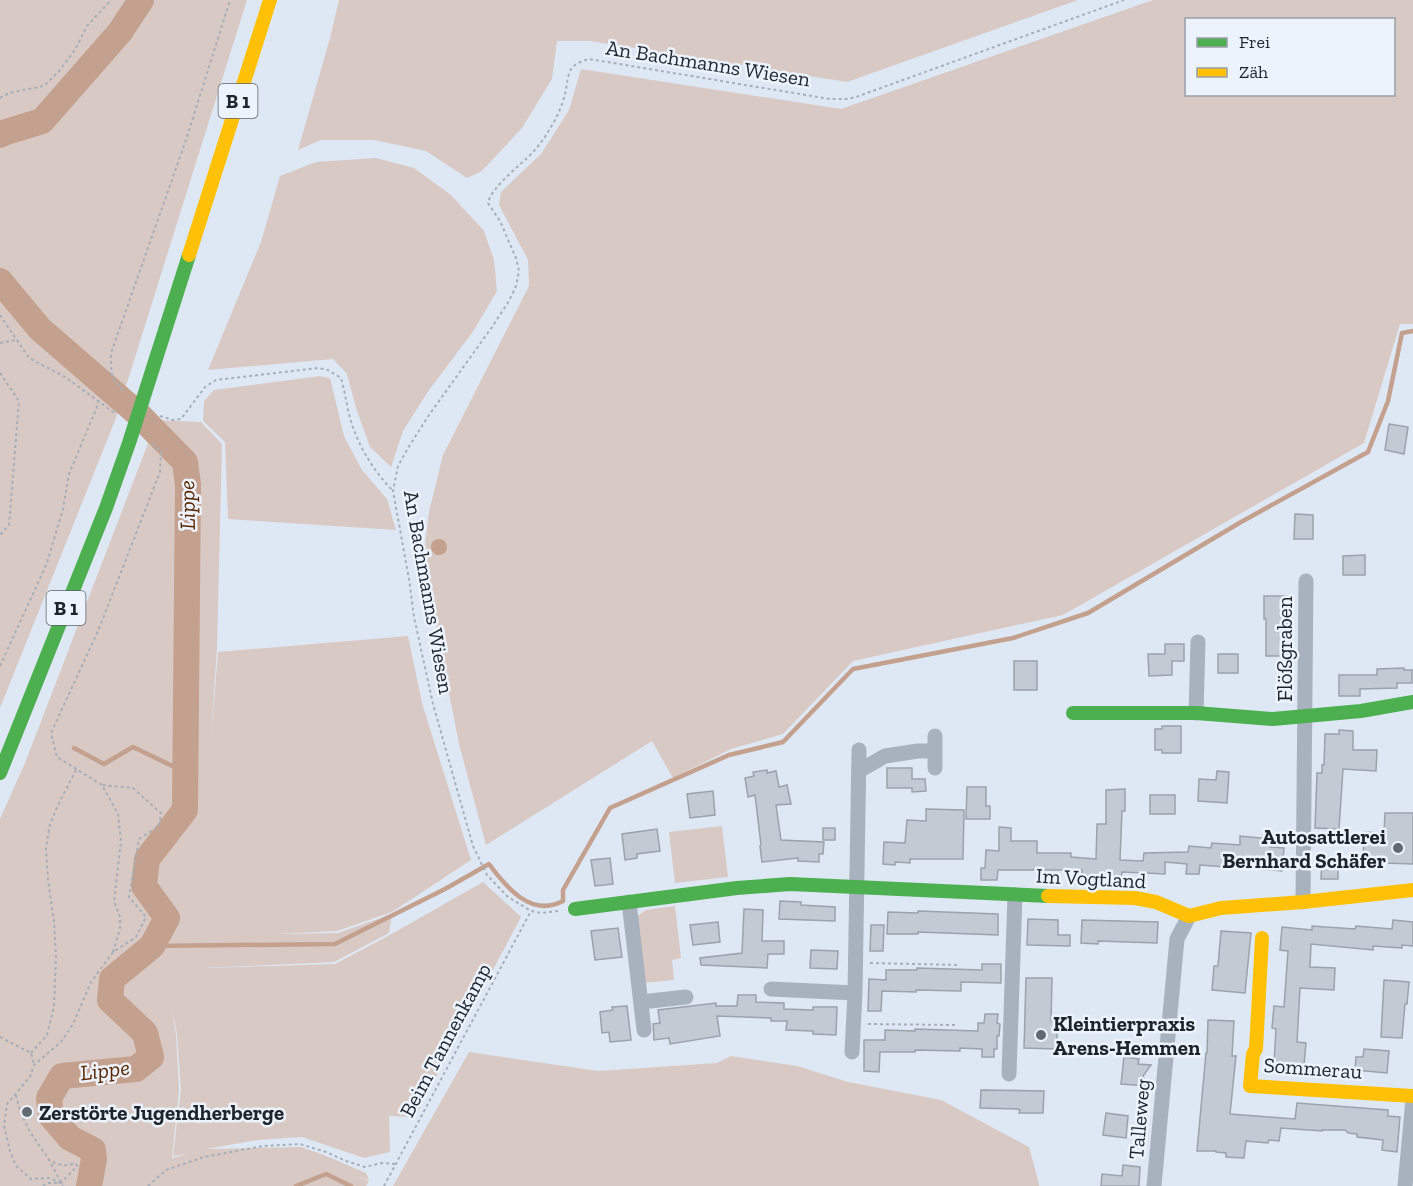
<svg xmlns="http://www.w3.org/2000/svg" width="1413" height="1186" font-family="'Zilla Slab',serif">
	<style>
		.green { fill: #d9c9c4; fill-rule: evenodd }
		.water { fill: #c4a08e }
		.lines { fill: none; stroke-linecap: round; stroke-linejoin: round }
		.stream { stroke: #c4a08e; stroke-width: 4.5 }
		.river { stroke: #c4a08e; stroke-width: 26 }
		.building { fill: #c2cad4; stroke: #9aa2ab; stroke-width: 1.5 }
		.path { stroke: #a6afb9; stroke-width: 2; stroke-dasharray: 3 3; stroke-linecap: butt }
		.street { stroke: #a8b2bf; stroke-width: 15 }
		.fast { stroke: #4caf50; stroke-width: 14 }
		.slow { stroke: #ffc107; stroke-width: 14 }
		.poi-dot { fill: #616972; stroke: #ecf3fc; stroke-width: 2 }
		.labels { text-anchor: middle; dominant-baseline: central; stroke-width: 5; stroke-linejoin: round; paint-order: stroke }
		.shield { fill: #ecf3fc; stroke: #5b626a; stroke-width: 1.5 }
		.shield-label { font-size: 20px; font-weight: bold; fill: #1d242c }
		.street-label { font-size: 21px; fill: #1d242c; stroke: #ecf3fc }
		.poi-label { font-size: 21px; font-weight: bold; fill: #1d242c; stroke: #ecf3fc; text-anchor: start }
		.water-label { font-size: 22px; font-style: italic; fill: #5a2600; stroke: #ecf3fc }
	</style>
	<rect width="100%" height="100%" fill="#dee8f4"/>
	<path class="green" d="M0,0H247L116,418L0,708Z
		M339,0H1078L847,82L590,41H557L552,79L522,128L482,171L467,178L426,151L374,140H321L298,150L330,38Z
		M1153,0H1413V324H1400L1364,443L1063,615L853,661L783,734L731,749L673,778L652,741L486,845L459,744L441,652L424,552L429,512L443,455L529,286L528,260L499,205L501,192L541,154L569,110L581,69L841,109ZM1186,20H1394V94H1186Z
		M376,158L414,168L451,195L484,231L494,260L497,291L474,330L427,393L403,431L391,467L370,447L356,408L347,374L333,359L208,370L261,242L280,176L316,162Z
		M320,376L330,378L344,436L362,470L387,499L396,530L228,519L225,442L203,421L204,401L214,390Z
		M157,420L201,422L222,444L217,648L211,738L218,652L408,636L422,703L471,860L392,912L337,931L276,934L338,933L392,914L389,933L334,962L203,968L335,964L388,936L483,882L521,917L415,1117L389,1116L390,1152L364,1158L302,1137L258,1140L206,1149L301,1147L324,1155L366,1173L369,1180L356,1176L369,1181L366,1186H0V819L25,763ZM171,1005L177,1034L181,1089L173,1156L186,1154L172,1158L179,1090L176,1034Z
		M722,826L728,877L675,883L669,832Z
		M675,906L681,958L672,960L674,980L643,983L635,918L646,910Z
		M469,1052L598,1071L717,1063L731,1056L797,1066L848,1082L941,1100L1029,1147L1039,1184V1186H393Z"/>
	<path class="water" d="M431 547a8 8 0 1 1 16 0a8 8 0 1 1-16 0Z"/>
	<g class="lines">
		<path class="stream" d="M74,748L104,764L133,747L185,772
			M152,946L335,944L445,889L489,864C506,887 531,918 563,901V890L610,808L729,755L783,742L853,669L1013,638L1088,613L1241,522L1368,452L1388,401L1402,333L1413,331
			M296,1186L326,1174L351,1186"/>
		<path class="river" d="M0,135L3,133L42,121L120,32L141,0
			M0,281L40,329L137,413L185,462L188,485L185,810L147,859L144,886L167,918L152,946L112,979L110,1000L145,1033L151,1057L136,1069L62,1076L49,1098L51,1116L70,1138L93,1150L94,1159L89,1186"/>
	</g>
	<path class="building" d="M1389,424L1408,427L1404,454L1385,450Z
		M1295,514L1313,515V539H1294Z
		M1365,555V575H1343V556Z
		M1264,596H1287L1288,636H1291V656H1266V619H1264Z
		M1165,644H1184V661H1172V675L1149,676L1148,654H1165Z
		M1218,654H1238V673H1218Z
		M1014,661H1037V690H1014Z
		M1404,668V670H1412V683H1397V688L1360,689V696H1339V675H1377V669Z
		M1162,726H1181V753H1162V750H1155V729H1162Z
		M1339,730L1353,731V750H1377L1376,771L1343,769L1339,829L1315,828L1317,773H1322V765H1324L1325,734H1339Z
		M887,768H912V779H925L926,791L912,792V788H887Z
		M767,770V773L776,771L779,787L787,785L791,804L776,805L781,840L824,842L823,854H819V862L798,861V858L762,862L760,846L761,845L755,795L748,797L745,778L754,776L753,772Z
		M1217,771L1229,772L1227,803L1198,801L1199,779L1216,780Z
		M967,787H986V806H990V819H966Z
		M1125,789V811H1122L1120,860L1143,861L1144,853L1188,852L1189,846L1211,848L1212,843L1240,845V836L1270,839V847L1284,848L1282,871L1200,865L1199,874H1186L1187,864L1165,862V874L1122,872L1121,878L1082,876V870H998L997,880H981V868H985L986,850L999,851V827L1011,828V841H1037V853H1071V857L1096,859L1097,824H1106V790Z
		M713,791L715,815L690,818L687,794Z
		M1150,795H1175V814H1150Z
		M926,809L964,810L963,859H910V863L895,862V865L883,864L884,842L905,843L907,820L926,821Z
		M1385,813H1413V864L1383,863V866H1363L1364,832L1384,833Z
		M823,828H835V840H823Z
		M657,829L660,851L637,854V858L625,860L622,834Z
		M1322,857H1338V879H1321Z
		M610,858L613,884L595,886L591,860Z
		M780,901L801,902V905L835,907V921L779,919Z
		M744,909L763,910L762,941H784V954H768L767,968L701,965L700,958L742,953Z
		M918,911L998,914V935L918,932V934H887L888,912L918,913Z
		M1028,919L1058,920V935H1070V946L1027,945Z
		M1082,920L1158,922L1157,943L1098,941V944L1081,943Z
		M1393,920L1413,922V946L1402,945V948L1373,946V950L1311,944L1310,967L1335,968L1334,990L1300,988L1297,1042L1306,1043L1304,1065L1274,1063L1276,1029L1272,1028L1274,1006L1284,1007L1288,951L1280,950L1282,927L1312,930V926L1355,929L1356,926L1392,929Z
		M718,922L720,942L693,945L690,925Z
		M871,925H884L883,951H870Z
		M618,928L622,957L595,960L591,931Z
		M1221,931L1251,933L1245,993L1212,990L1214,966H1218Z
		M811,950L838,951L837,969L810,968Z
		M982,964H1001V983L961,982V991L916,990V992L882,991L881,1011H868L869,979L886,980V970H917V968L982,970Z
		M1026,978H1052L1051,1021H1057V1049L1024,1048Z
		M1384,980L1409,982L1407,1004H1405L1402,1038L1381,1037Z
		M738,995H756V1002L784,1003V1009L813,1010V1007H837L836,1035L813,1034V1031L786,1030L787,1021H771V1018L717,1016L720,1036L670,1044L669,1038L654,1040L653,1024L660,1023L658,1010L716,1003V1006H737Z
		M627,1006L631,1040L610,1042L609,1032L602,1033L600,1012L613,1010L612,1007Z
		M985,1014H998L997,1023L1000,1024L999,1036H997V1049H994V1057H982V1049L960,1048V1051L915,1050V1052H880L879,1072L864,1071V1040H885V1030L915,1031V1029L978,1031V1023H984Z
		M1208,1020L1234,1021L1232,1056H1236L1230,1114L1295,1119L1297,1103L1388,1110V1116L1400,1117L1397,1152L1382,1150L1383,1140L1357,1137V1134L1348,1133L1345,1130H1322V1131L1281,1128L1279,1141L1269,1140L1268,1143L1246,1141L1244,1158L1226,1157V1153L1216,1152V1151H1197L1206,1053H1207Z
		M1364,1049L1389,1051L1387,1073L1355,1070L1356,1057H1363Z
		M1124,1057L1139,1059L1138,1064L1151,1065L1143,1076L1147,1086L1121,1084Z
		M981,1090L1044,1091L1043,1113H1019L1020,1110L1017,1109L980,1108Z
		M1106,1113L1128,1116L1126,1138L1103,1135Z
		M1123,1165L1140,1167L1139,1186H1101L1102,1174L1122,1176Z"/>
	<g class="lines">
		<path class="path" d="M0,98L9,93L44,86L59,71L75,50L87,26L111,0
			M0,315L29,358L65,377L116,414
			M0,343L16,340
			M0,373L19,401L9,525L0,535
			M123,390C108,376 112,372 111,353L187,137L230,0
			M160,416L173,420L181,419L205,387L216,380L318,368L328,370L341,378C344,389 346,399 348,410C355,441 371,468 393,491
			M0,666L47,563L63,509L69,474L99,402
			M558,911L542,913L531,911L508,897L487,875L473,846L433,704L414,617L409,579L393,491L398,466L408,448L429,415L492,327L509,301L516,286L519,271L516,258L500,221L488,203C491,187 522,164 534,151C539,145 544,139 548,132C555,121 562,107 565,94C567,87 567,78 570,71C573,64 582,61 589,59L830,99H847L856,97L1124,0
			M113,952L120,929V917L114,901L121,841L118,814L102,785L57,757L51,733L98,631L160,472L161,452L151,443
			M870,963L960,965
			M868,1024L955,1025
			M0,1037L31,1053L34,1065
			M31,1053L47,1035L54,1006L56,955L54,922L48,880L46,848L50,824L59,803L76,770
			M16,1095L20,1111L30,1132L48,1158L63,1186
			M61,1183L49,1178L31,1179L16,1166L10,1151L4,1126L7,1104L30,1077L34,1065L61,1042L73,1024L91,982L113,952L136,937L146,917L129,897L139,839L159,826L161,813L133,788L102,785
			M43,1186L47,1183H61L77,1166L75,1163C66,1167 57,1165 50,1160
			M148,1186L166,1170L204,1157L263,1146L300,1144L326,1152L346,1161L365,1167L381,1163L396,1164
			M384,1186L531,911"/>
		<path class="street" d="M1196,713L1198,642
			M935,736V768
			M859,771L885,756L918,751H935
			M629,902L644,1030
			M1303,902L1306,581
			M771,989L855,993
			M641,1002L686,997
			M852,1052L855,993L859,750
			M1009,1074L1015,895
			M1154,1186L1177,939L1189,916
			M1405,1186L1413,1099"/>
		<path class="fast" d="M1073,713H1196L1273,719L1361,711L1413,702
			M0,773L106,508L129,443L189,255
			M575,909L737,888L790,884L1048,896"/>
		<path class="slow" d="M189,255L270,0
			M1048,896L1135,898L1156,902L1189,916L1221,908L1303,902L1413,890
			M1262,938L1256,1049L1253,1054L1250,1086L1413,1096"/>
	</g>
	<g class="poi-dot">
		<circle cx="1398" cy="848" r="6"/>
		<circle cx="1041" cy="1035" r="6"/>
		<circle cx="27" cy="1112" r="6"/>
	</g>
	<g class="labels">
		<g class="shield">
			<rect x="218.5" y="84" width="39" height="34" rx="4.5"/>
			<rect x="46.5" y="591" width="39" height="34" rx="4.5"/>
		</g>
		<g class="shield-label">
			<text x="238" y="101">B 1</text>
			<text x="66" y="608">B 1</text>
		</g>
		<g class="street-label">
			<text transform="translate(708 63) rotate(9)">An Bachmanns Wiesen</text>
			<text transform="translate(429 592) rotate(80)">An Bachmanns Wiesen</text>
			<text transform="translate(1284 649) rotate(-90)">Flößgraben</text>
			<text transform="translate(1091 878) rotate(3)">Im Vogtland</text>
			<text transform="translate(445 1040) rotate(-62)">Beim Tannenkamp</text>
			<text transform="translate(1313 1068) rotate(4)">Sommerau</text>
			<text transform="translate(1139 1119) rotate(-85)">Talleweg</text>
		</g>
		<g class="poi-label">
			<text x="1386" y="836" text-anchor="end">Autosattlerei<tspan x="1386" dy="24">Bernhard Schäfer</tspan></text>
			<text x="1053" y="1023">Kleintierpraxis<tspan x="1053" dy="24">Arens-Hemmen</tspan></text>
			<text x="39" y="1112">Zerstörte Jugendherberge</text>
		</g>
		<g class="water-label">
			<text transform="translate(187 505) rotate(-91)">Lippe</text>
			<text transform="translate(105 1070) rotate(-7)">Lippe</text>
		</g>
	</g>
	<rect x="1185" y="18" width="210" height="78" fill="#ecf3fc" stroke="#99a0a9" stroke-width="1.5"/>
	<rect x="1197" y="38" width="30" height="9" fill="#4caf50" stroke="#99a0a9" stroke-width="1.5"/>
	<text x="1239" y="48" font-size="18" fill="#1d242c">Frei</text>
	<rect x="1197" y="68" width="30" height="9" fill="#ffc107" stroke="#99a0a9" stroke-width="1.5"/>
	<text x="1239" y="78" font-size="18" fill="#1d242c">Zäh</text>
</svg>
